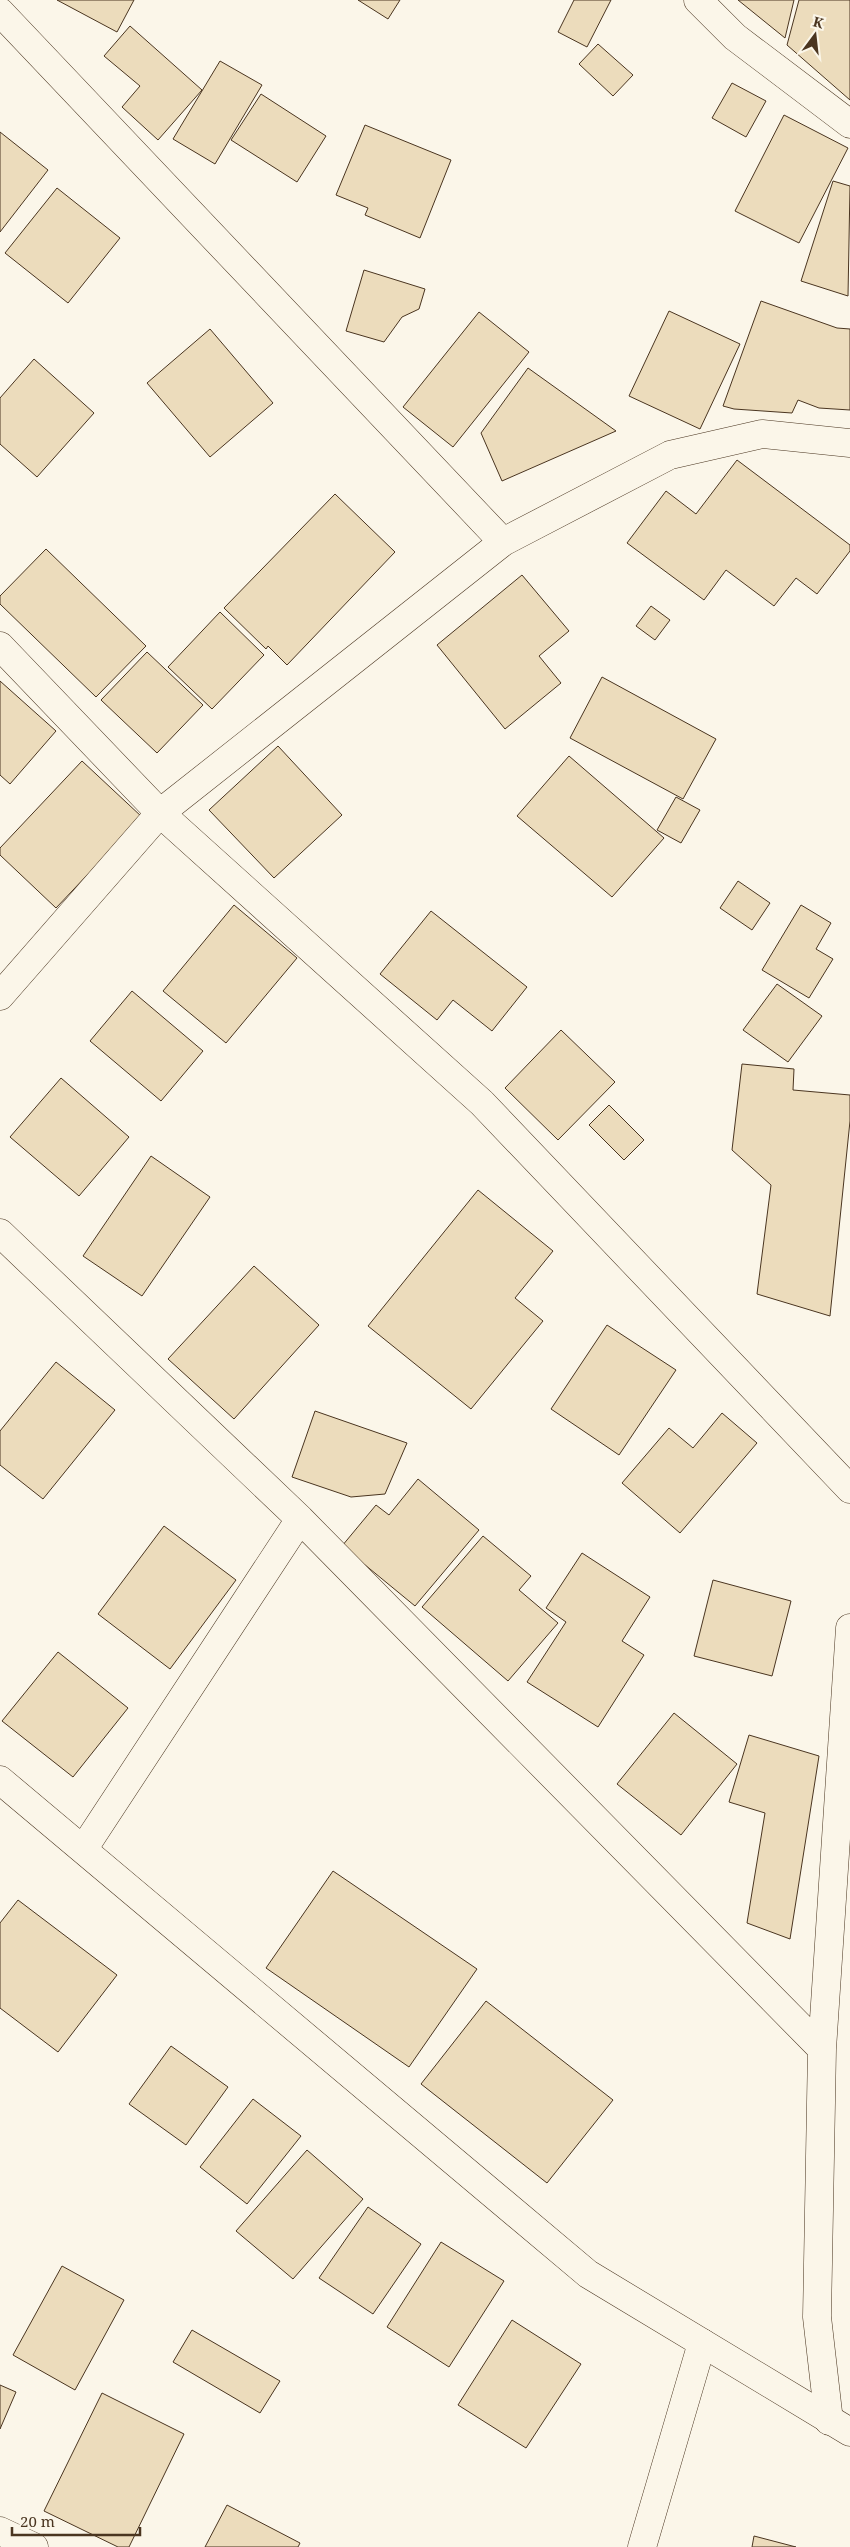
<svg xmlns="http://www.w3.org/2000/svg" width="850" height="2547" font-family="'Noto Serif',serif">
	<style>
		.building { fill: #ecdcbc; stroke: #4a3520 }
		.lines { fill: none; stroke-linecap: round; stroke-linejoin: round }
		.street-casing { stroke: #4a3520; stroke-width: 29 }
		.secondary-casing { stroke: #4a3520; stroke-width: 29 }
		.street { stroke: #fbf6e9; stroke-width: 28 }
		.secondary { stroke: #fbf6e9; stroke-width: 28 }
	</style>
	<rect width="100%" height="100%" fill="#fbf6e9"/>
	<path class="building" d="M57,0H134L117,32Z
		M358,0H400L388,19Z
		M574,0H611L587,47L558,32Z
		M738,0H794L785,38Z
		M799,0H850V100L787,45Z
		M130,26L202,90L158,140L122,107L140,86L104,56Z
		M598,44L633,75L613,96L579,64Z
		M220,61L262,85L215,164L173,139Z
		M732,83L766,101L746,137L712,118Z
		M261,94L326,136L297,182L231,140Z
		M784,115L848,148L799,243L735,211Z
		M365,125L451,160L420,238L365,215L368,208L336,195Z
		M0,132L48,170L0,232Z
		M833,181L850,186L848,296L801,281Z
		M57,188L120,238L68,303L5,253Z
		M364,270L425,289L419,309L402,317L384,342L346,331Z
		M761,301L837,328L850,329V410L819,408L798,400L792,413L734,409L723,406Z
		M669,311L740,344L700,429L629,396Z
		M479,312L529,352L453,447L403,407Z
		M210,329L273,403L210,457L147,383Z
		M34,359L94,413L37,477L0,444V398Z
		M528,368L616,431L502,481L481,433Z
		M737,460L850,545V551L817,594L796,578L774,606L726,570L704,600L627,543L666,491L696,514Z
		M335,494L395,552L287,665L268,646L266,649L224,608Z
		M46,549L146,646L96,697L0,604V596Z
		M522,575L569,631L539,656L561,683L505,729L437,645Z
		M651,606L670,620L655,640L636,626Z
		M220,612L264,655L212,709L168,667Z
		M147,652L203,705L157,753L101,700Z
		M602,677L716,739L683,799L570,738Z
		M0,681L56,731L10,784L0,775Z
		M278,746L342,815L274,878L209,810Z
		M569,756L664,838L612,897L517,816Z
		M82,761L142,817L56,908L0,855V848Z
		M676,797L700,810L681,843L657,830Z
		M738,881L770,903L752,930L720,908Z
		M234,905L297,958L226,1043L163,991Z
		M801,905L831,923L816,949L833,959L809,998L762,970Z
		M431,911L527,987L492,1031L453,1000L437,1020L380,974Z
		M777,984L822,1016L788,1062L743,1030Z
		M132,991L203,1051L161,1101L90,1041Z
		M561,1030L615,1082L558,1140L505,1088Z
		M742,1064L794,1069L793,1090L850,1095V1121L830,1316L757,1294L771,1185L732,1150Z
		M61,1078L129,1137L79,1196L10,1137Z
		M609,1105L644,1140L624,1160L589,1125Z
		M151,1156L210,1197L142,1296L83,1256Z
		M478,1190L553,1251L515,1298L543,1321L471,1409L368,1326Z
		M254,1266L319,1325L234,1419L168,1359Z
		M607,1325L676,1370L619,1455L551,1409Z
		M56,1362L115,1410L43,1499L0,1465V1431Z
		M315,1411L407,1443L385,1494L351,1497L292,1477Z
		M722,1413L757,1443L680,1533L622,1483L669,1428L693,1448Z
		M418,1479L479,1530L415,1606L342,1546L376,1505L389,1515Z
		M164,1526L236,1580L170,1669L98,1614Z
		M483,1536L531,1576L519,1590L558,1623L508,1681L422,1607Z
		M582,1553L650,1597L622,1641L644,1655L598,1727L527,1682L566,1622L546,1608Z
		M713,1580L791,1601L772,1676L694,1656Z
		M58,1652L128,1708L73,1777L2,1721Z
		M674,1713L737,1764L681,1835L617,1784Z
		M749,1735L819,1756L790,1939L747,1923L765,1813L729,1802Z
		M333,1871L477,1969L409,2067L266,1968Z
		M18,1900L117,1975L58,2052L0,2008V1923Z
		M486,2001L613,2100L547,2183L421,2084Z
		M171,2046L228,2087L186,2145L129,2104Z
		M253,2099L301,2136L247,2204L200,2167Z
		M307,2150L363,2199L293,2279L236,2231Z
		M368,2207L421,2244L373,2314L319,2278Z
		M441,2242L504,2281L449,2367L387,2327Z
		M62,2266L124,2300L75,2390L13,2355Z
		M512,2320L581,2364L526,2448L458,2405Z
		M192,2330L280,2381L260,2413L173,2362Z
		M0,2385L16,2392L0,2429Z
		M102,2393L184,2434L129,2547H118L44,2511Z
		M227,2505L300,2543L298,2547H205Z
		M754,2536L796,2547H752Z"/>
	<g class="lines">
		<g class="street-casing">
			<path id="street" d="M698,0L735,37L850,124
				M0,12L503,542
				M0,646L160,813L482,1103L850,1489
				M0,996L160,813L503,542L670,455L762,434L850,443
				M0,1233L300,1519L822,2049
				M84,1848L300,1519
				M829,2421L817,2317L822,2049L850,1628
				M0,2531L34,2547
				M642,2547L702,2343"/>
		</g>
		<g class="secondary-casing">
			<path id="secondary" d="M0,1780L588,2274L850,2432"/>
		</g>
		<use href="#street" class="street"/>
		<use href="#secondary" class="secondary"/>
	</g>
	<g transform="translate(815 35) rotate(15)" stroke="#fbf6e9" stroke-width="4" paint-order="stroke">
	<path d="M0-4L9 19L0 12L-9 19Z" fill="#4a3520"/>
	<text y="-8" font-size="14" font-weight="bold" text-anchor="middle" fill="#4a3520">K</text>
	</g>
	<path d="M12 2527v8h128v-8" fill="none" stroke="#4a3520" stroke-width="2.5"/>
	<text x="20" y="2527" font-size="15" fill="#4a3520" stroke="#fbf6e9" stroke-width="4" paint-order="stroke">20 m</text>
</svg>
